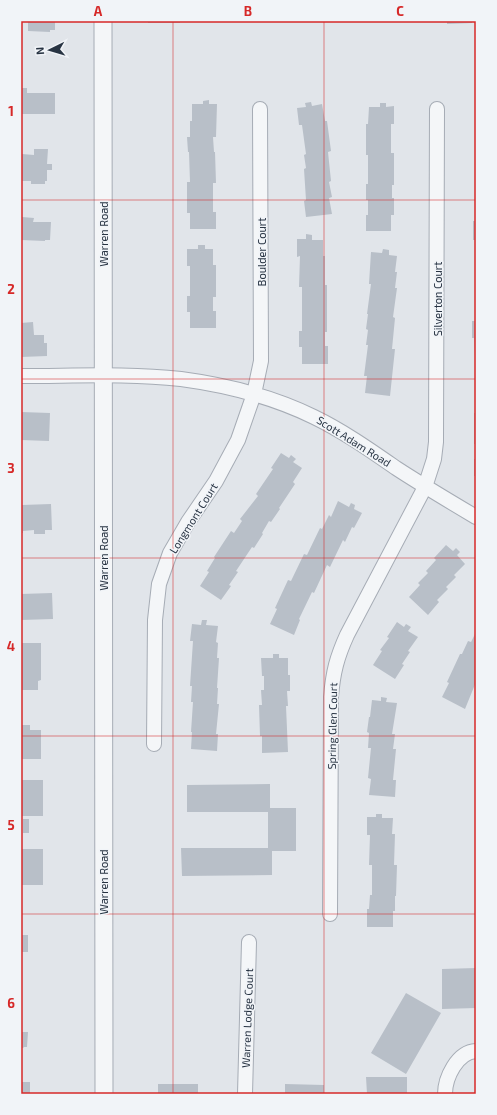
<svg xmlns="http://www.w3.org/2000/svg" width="497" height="1115" font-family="'Exo 2',sans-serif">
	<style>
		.building { fill: #b8bfc8 }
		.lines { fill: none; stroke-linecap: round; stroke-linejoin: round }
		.minor-casing { stroke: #a6acb5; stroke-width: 16 }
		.tertiary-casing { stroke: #a6acb5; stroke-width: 19 }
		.minor { stroke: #f4f6f8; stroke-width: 14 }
		.tertiary { stroke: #f4f6f8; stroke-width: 17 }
		.grid { fill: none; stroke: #d62828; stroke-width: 1; stroke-opacity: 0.55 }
		.labels { text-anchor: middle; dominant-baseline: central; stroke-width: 3; stroke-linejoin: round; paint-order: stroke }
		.street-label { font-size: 11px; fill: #283443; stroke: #f1f4f8 }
		.neatline { fill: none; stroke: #d62828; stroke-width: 1.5 }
		.grid-label { font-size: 13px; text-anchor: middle; font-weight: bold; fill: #d62828 }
	</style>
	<rect width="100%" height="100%" fill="#e1e5ea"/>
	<path class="building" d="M28,21H55V30H50V32L28,31Z
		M148,21H180V23H148Z
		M447,21H472V23L447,24Z
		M21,88H27V93H55V114H21Z
		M209,100V104H217L216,137H213L214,152H215L216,183H213V212H216V229H190V213H187V182H190L189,152H188L187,137H190V121H192V104H203V101Z
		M311,102L312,106L322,104L325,121H327L331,151L328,152L331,181L329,182L332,197L329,198L332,214L306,217L304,201L306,200L304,169L306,168L304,155L306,154L302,125H299L297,108L306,107L305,103Z
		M380,103H386V107L394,106V124H391V153H394V185H392V198H394V215H391V231H366V215H368V200H366V184H368V155H366V124H368L369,107H380Z
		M34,149H48L47,164H52V170H47V181H45V184H31V181H21L22,154L34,155Z
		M22,217L34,218L33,222H51L50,240H45V241L21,240V223H22Z
		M473,221H476V240H473Z
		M306,234L312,235V240H323V256H325V285H327V332H325V346H328V364H302V347H299V331H302V287H299L300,256L297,257V239H306Z
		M198,245H205V249H213V265H216V297H213V311H216V328H190V312H187V296H190V266H187V249H198Z
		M383,249L389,250V255L397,256L395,272H397L395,288H397L393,317L395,318L392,349H395L390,396L365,393L367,376H364L368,345H366L368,330L366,329L368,314H367L371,284H369L371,252L382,253Z
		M472,321H476V355H475L474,338H472Z
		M33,322L34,335H44V343H47V356L21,357V323Z
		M21,412L50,413L49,441L21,440Z
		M474,413H476V444H474Z
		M281,453L289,458L291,455L296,459L293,462L302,468L293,482L295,484L279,508L280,509L271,522L269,521L262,533L263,534L254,548L252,547L236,571L238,572L229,585L231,586L221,600L200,586L209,572L207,571L215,558L214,557L231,531L234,533L242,521L240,519L258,496L256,494L273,469L271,468Z
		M474,459H476V476H474Z
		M338,501L349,507L351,503L355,505L354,509L362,513L354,528L352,527L345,542L343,540L330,567L327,565L314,593L312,592L299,619L300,620L294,635L270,624L277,609L275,608L288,580L291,581L304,554L307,555L320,528L322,529L329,515L331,517Z
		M51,504L52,530H45V534H34V530L23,531V533H21L22,505Z
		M446,545L453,551L456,548L460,552L457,555L465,564L454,575L456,577L446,587L448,589L437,600L439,602L428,615L409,597L420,585L418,583L428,573L426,571L436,560L434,558Z
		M52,593L53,619L21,620V594Z
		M202,620H207L206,625L218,626L216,642L218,643L217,658H219L217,688H218L217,704H219L216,734H218L217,751L191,749L192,732H191L193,702H191L192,686H190L193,641H190L192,624L201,625Z
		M397,622L404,627L406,624L411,627L408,631L418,637L408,651L410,652L402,664L404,665L395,679L373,665L382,651L380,650L389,638L387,637Z
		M476,632V682L465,709L442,697L449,683L447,682L460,654H462L468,641L471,642Z
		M21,643H41V680L38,681V690H21Z
		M273,654H279V658H288V675H290V691H287L288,706H286L288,752L262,753V736H260L259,705H262L261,690H264V676H262L261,658H273Z
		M381,697L387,698L386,702L397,703L392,734H395L393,749H396L393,780H396L395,797L369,795L371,779L368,778L371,748H368L369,733L367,732L369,717H370L372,700L381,701Z
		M21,725H30V730H41V759H21Z
		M21,780H43V816H21Z
		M270,784V808H296V851H272V875L182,876L181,848H268V812H187V785Z
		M376,814H382V818H393L392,834H395L394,865H397L396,896H395V911H393V927H367V909H369L370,895H372V865H369L370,835H367V817H376Z
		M23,819H29V833H23Z
		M21,849H43V885H22Z
		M21,935H28V952H21Z
		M476,968V1008L442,1009V969Z
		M406,993L441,1013L406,1074L371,1053Z
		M21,1032H28L27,1047H24L23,1048H21Z
		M366,1077H407V1094H367Z
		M21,1082H30V1094H21Z
		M158,1084H198V1094H158Z
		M285,1084L324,1085V1094H285Z"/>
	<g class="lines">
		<g class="minor-casing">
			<path id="minor" d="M21,376C74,376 128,373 181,379C226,385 273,397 314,417C343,431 370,450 396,468C422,485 449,501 476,517
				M154,744L155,620L159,584L170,553L188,522L216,481L238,440L254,394L261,361L260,109
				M330,914L331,697C333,672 337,657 347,635L425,487L434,459L436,442L437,109
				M245,1094L249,942
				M445,1094C445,1078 457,1052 476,1051"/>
		</g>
		<g class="tertiary-casing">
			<path id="tertiary" d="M103,21L104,1094"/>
		</g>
		<use href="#minor" class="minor"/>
		<use href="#tertiary" class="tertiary"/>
	</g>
	<path class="grid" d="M173,21V1094M324,21V1094M21,200H476M21,379H476M21,558H476M21,736H476M21,914H476"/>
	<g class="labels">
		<g class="street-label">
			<text transform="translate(103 234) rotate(-90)">Warren Road</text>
			<text transform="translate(261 252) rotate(-90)">Boulder Court</text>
			<text transform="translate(437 299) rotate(-90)">Silverton Court</text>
			<text transform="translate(354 441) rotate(32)">Scott Adam Road</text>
			<text transform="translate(193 518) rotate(-58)">Longmont Court</text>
			<text transform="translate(103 558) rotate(-90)">Warren Road</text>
			<text transform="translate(332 726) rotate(-89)">Spring Glen Court</text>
			<text transform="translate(103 882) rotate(-90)">Warren Road</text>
			<text transform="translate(247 1018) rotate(-88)">Warren Lodge Court</text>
		</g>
	</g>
	<rect width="497" height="1115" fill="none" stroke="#f1f4f8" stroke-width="44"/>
	<g transform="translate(50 50) rotate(265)" stroke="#f1f4f8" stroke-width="3" paint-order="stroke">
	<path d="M0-3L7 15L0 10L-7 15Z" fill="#283443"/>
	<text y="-6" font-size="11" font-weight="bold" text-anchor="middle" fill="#283443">N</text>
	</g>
	<rect x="22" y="22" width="453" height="1071" class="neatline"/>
	<g class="grid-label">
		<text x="98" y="16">A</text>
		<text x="248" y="16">B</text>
		<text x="400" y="16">C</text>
		<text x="11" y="116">1</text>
		<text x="11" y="294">2</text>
		<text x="11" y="473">3</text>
		<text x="11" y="651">4</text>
		<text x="11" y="830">5</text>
		<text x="11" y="1008">6</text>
	</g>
</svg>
